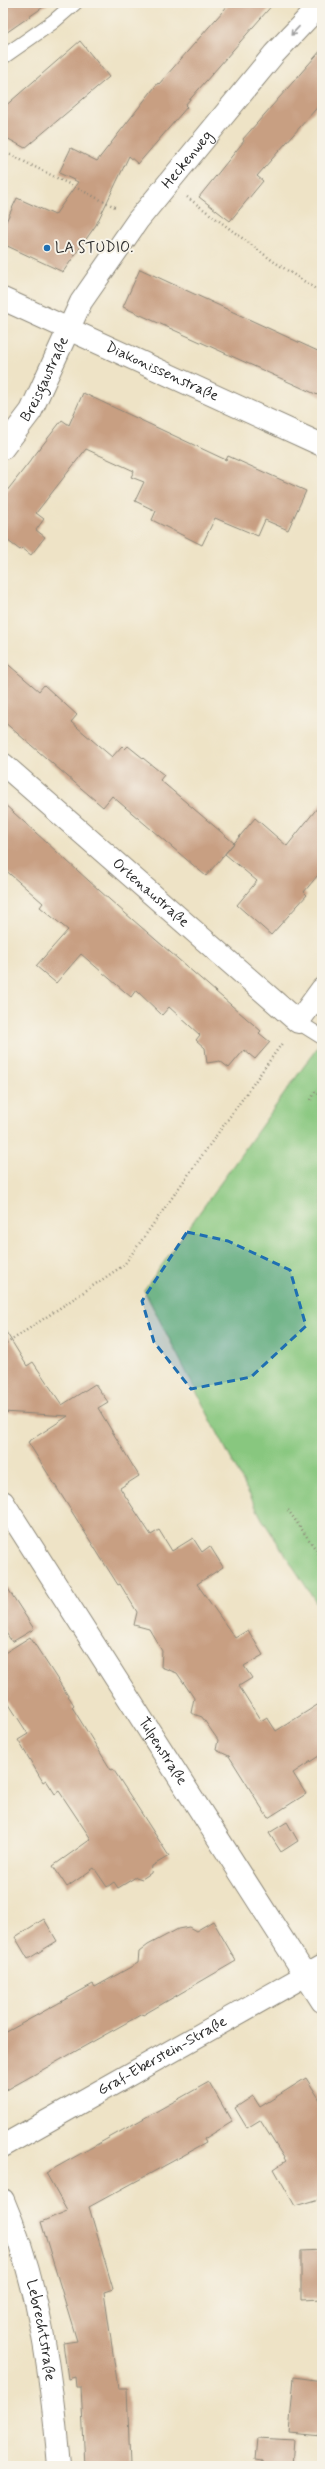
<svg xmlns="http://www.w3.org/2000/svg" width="325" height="2469" font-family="Mynerve,sans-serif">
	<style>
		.green { fill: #88c77f; stroke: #5a7955 }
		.building { fill: #c89f82 }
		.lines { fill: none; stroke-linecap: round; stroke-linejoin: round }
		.service-casing { stroke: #8c8778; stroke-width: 16 }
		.minor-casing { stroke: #8c8778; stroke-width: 24 }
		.path { stroke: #8c8778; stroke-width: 2.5; stroke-dasharray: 1 3; stroke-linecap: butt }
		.service { stroke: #fff; stroke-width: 14 }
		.minor { stroke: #fff; stroke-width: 22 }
		.oneway { stroke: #a0a0a0 }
		.marked { fill: #1f6fb2; fill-opacity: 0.2; stroke: #1f6fb2; stroke-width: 3; stroke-dasharray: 8 5; stroke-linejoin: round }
		.poi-dot { fill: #1f6fb2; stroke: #f7f3e8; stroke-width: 1.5 }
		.labels { text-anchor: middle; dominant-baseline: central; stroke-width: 4; stroke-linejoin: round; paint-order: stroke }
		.street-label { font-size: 15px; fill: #2b2b2b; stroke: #f7f3e8 }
		.poi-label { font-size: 15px; fill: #2b2b2b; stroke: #f7f3e8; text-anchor: start }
	</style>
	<rect width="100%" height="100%" fill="#f7f3e8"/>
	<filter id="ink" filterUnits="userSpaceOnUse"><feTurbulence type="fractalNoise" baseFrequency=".025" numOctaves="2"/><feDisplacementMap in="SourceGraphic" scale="8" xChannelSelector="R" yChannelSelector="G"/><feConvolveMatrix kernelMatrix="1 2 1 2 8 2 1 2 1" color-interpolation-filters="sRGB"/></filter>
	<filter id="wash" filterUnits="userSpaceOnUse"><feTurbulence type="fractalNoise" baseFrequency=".012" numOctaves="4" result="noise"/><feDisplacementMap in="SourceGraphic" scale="16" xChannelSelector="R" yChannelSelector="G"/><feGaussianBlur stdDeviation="0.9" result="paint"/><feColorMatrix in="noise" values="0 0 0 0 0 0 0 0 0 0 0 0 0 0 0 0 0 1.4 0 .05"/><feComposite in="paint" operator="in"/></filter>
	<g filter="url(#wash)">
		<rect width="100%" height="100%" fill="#eee3c6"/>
		<path class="green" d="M322,1041V1611L262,1519L144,1290Z"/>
		<g id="blocks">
			<path class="building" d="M3,3H49L3,35Z
				M230,3H274L185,105L187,107L138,164L129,156L96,225L63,272L3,244V228L17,198L55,215L78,182L59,173L71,148L97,161L158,83L159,84Z
				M80,41L109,77L25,148L3,136V108Z
				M322,49V102L257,176L263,181L230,221L199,197L244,141L243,139Z
				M140,269L322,353V397L123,307Z
				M83,393L226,460L228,456L306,491L288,530L265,520L258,536L215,518L202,545L152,520L156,511L135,501L144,482L131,477L134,471L86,449L36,513L44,519L36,530L45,537L31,555L22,548L20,550L3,537V496L62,420L69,425Z
				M3,660L39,691L44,685L77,715L71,722L112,757L122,746L125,749L128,746L164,775L160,780L234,843L206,876L112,796L103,807L3,721Z
				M322,802V870L304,892L307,895L271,935L237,905L257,881L225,854L255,818L287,846Z
				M3,803L110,900L261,1031L259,1033L270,1042L255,1059L244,1050L229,1068L220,1061L207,1063L205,1048L196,1040L200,1035L169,1007L162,1015L136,990L131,997L81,954L56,983L36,966L68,930L40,907L43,903L3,868Z
				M3,1327L27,1366L33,1362L62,1405L95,1384L108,1402L98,1408L139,1476L120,1488L151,1535L159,1530L172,1551L193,1538L202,1552L210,1546L223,1567L197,1584L235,1638L248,1630L263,1655L244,1666L252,1678L239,1686L261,1721L267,1717L276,1731L322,1702V1754L293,1773L306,1794L268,1818L229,1756L216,1750L218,1740L202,1717L191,1713L194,1698L177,1673L161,1667L162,1651L149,1629L134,1625L137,1612L120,1584L118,1585L28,1442L68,1416L3,1412Z
				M3,1581L34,1629L12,1642L3,1628Z
				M30,1637L74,1705L72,1707L111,1770L113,1769L169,1856L152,1866L151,1873L142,1879L136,1877L118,1888L114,1882L107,1887L94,1868L67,1887L53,1866L91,1839L59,1791L55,1794L46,1780L43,1782L18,1740L28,1734L3,1695V1654Z
				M287,1822L298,1841L281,1852L269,1833Z
				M44,1919L57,1941L28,1959L15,1937Z
				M213,1921L236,1961L143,2015L142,2014L3,2092V2034L93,1984L95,1987L138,1963L139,1952L148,1945L178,1929L189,1927L196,1931Z
				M306,2078L322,2103V2198L295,2206L274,2169L286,2161L260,2120L247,2128L235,2108L253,2096L260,2107Z
				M209,2082L232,2122L204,2139L206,2143L89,2207L113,2289L104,2292L118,2388H127L130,2466H85L81,2387H76L75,2377L68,2379L63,2343L77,2341L41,2222L67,2211L46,2173Z
				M322,2250V2299L301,2300V2251Z
				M294,2377L322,2381V2436L289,2433Z
				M257,2438L294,2440L292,2466H262V2461L255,2460Z"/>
		</g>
	</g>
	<g filter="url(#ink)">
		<use href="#blocks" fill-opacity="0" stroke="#8c8778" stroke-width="1"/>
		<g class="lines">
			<g class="service-casing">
				<path id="service" d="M3,57L53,22L75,3
					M298,1022L322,1037"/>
			</g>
			<g class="minor-casing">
				<g id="minor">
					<path id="s1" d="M3,299L322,445"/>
					<path id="s2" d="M3,448L31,411L81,302L138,220L274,54L322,3"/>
					<path id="s3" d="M3,764L298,1022L322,989"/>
					<path id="s4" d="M3,1502L322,2001"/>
					<path id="s5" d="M3,2146L322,1966"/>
					<path id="s6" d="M3,2200C40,2285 51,2374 59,2466"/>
				</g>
			</g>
			<path class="path" d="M3,151L117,208
				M187,197L273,261L322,293
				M311,1100L315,1092L322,1096
				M3,1346L124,1265L283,1042
				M288,1510L322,1558"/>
			<use href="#service" class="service"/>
			<use href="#minor" class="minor"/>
		</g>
		<defs><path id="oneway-shaft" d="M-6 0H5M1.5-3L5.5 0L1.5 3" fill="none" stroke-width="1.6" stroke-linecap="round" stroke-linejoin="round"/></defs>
		<use class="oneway" href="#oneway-shaft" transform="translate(295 31) rotate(133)"/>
	</g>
	<path class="marked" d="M187,1232L228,1241L290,1270L306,1326L251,1377L191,1389L154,1342L142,1301Z"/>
	<circle class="poi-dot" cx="47" cy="248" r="4"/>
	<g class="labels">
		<g class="street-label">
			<text stroke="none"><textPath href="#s2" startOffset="344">Heckenweg</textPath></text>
			<text stroke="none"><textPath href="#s1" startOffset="175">Diakonissenstraße</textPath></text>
			<text stroke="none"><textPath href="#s2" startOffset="81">Breisgaustraße</textPath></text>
			<text stroke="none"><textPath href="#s3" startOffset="196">Ortenaustraße</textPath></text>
			<text stroke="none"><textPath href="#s4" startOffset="296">Tulpenstraße</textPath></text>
			<text stroke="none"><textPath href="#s5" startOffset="183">Graf-Eberstein-Straße</textPath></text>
			<text stroke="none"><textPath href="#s6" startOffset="136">Lebrechtstraße</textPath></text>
		</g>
		<g class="poi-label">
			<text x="55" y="248">LA STUDIO.</text>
		</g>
	</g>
	<rect width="325" height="2469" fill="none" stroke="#f7f3e8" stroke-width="16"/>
</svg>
